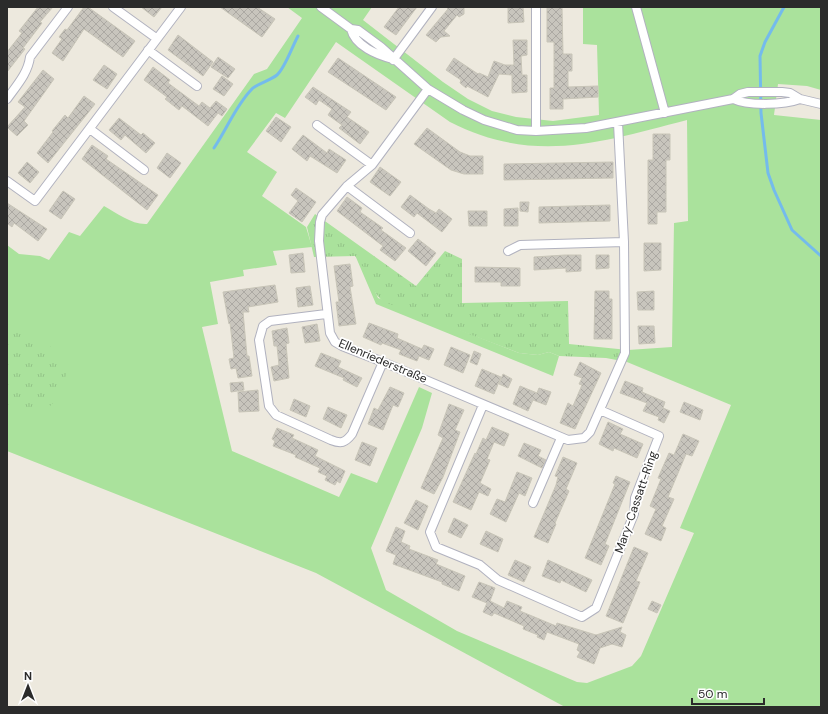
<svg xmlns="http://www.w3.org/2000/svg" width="828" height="714" font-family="'DM Sans',sans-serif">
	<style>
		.grass { fill: #aae29c; fill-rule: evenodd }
		.park { fill: url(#park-tufts) }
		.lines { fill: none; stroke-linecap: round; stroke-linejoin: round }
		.stream { stroke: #74bbec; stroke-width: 3 }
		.building { fill: url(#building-cross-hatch); stroke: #c8c5b8 }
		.street-casing { stroke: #b1b2bf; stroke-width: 10 }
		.street { stroke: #fff; stroke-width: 8 }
		.labels { text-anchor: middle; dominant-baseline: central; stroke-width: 3.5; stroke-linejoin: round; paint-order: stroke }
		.street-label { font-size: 12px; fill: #2b2b2b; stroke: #fff }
	</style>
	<defs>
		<pattern id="park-tufts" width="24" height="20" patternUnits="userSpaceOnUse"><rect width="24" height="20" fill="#aae29c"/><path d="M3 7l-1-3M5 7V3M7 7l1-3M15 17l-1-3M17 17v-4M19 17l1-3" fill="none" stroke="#92c287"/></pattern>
		<pattern id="building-cross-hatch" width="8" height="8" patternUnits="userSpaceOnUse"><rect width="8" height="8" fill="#c8c5bd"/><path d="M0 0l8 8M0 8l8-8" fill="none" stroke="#aca9a3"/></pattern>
	</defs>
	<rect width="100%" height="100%" fill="#ede9de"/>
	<path class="grass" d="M287,7H372L363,20L443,82L468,99L492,111L516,117L553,121L599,115L597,45L583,44V7H821V90L807,86L778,84L774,115L821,120V707H565L316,573L7,451V245L19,254L40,256L49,260L69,232L80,236L104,206C117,213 132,225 147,224L254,74L267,69L302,18ZM336,42L450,122C534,165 602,142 687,120L688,221L674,223L672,347L628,350L627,362L731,405L680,528L694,533L641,656L632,666L587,683L577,682L457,631L386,590L371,548L422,428L432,393L419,387L377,483L351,473L339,497L232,451L202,327L218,324L210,282L244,276L243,270L277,265L273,251L312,247L306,227L262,196L277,172L247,152L276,113L285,118Z
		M355,255L362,262L378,298L519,353L538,355L549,352L559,356L553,376L376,304Z"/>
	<path class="park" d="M315,214L416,286L445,251L462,259V303L568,301L569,344L628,350L627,362L606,358L559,356L549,352L538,355L519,353L384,302C369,291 368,268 355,256L314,257L307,227Z
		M7,324L23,335L33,334L59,353L67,372L59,398L43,412H22L7,407Z"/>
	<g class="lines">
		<path class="stream" d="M784,7L765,42L760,56L761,113L768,173L774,190L792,230L821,256
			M214,148C227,129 235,107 251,90C257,83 270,81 277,75C285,68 292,47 298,36"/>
	</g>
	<path class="building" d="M38,7H53L40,22L42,23L23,48L25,49L7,72V52L22,33L19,31Z
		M84,7H88L135,41L123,57L84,29L63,61L52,53L62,39L59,37L65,29L67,30Z
		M141,7H162L154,17Z
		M220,7H257L275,19L262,37Z
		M399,7H417L396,35L384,27Z
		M446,7H464V14L459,17L457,15L444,31L450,36L441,37L436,42L426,35L448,9Z
		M508,7H523L524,22L508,23Z
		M547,7H562L563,54H572V71H568V87L598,86V97L563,99V109H550V88H554V42H547Z
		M178,35L213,62L203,76L168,50Z
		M513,40H527V55L521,56L522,75H527V92L512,93V75L499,74L488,97L467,86L466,88L460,83L461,80L446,70L454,58L478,74L479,73L488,77L494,61L505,65H514Z
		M218,57L235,69L228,78L211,67Z
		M338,58L396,97L386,110L328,72Z
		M104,65L117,74L107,89L93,80Z
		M153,67L170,80L168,83L199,106L202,102L210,108L216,101L227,109L222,116L218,113L208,126L182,106L179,110L165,99L167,97L144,80Z
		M43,70L54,79L24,121L28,125L17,136L7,127L25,107L18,102Z
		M222,76L233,84L224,96L213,89Z
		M313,87L351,112L347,117L369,132L360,144L339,128L342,125L328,115L332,109L319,100L316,105L305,97Z
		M84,96L95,104L48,163L37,153L53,132L52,131L65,115L68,118Z
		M276,117L291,127L281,142L266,131Z
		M119,118L141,135L143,133L155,143L146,153L125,135L121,140L109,130Z
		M427,128L460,152L470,156H483V174H464L451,170L414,144Z
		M653,134H670V160H666V212H657V224H648V160H653Z
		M303,135L327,153L329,149L346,160L337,173L310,156L307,161L292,149Z
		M92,145L108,156L106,159L158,195L147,210L82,159Z
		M167,153L181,163L170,178L157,168Z
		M27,162L39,172L30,183L18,173Z
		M613,162V178L504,180V164Z
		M380,167L401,182L390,196L370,182Z
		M296,188L316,202L302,222L289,213L298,201L291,195Z
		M63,191L75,199L61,219L49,211Z
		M410,195L429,209L436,213L439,209L452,219L442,232L417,213L414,217L401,207Z
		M347,197L362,208L360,212L383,228L381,230L406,248L395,261L380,250L383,246L337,211Z
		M520,202H529L528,212L520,211Z
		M7,203L47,229L38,241L14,223L12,227L7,223Z
		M610,205V221L539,223V207Z
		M518,208V226H504V209Z
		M468,211H487V226H469Z
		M418,239L436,253L426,266L408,251Z
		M644,243H661V270L644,271Z
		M303,253L305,272L291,273L289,255Z
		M565,255H581V271L566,272V268L534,270V257Z
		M596,255H609V268L596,269Z
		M350,264L353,286L350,287L356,324L339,326L336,302H339L334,266Z
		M475,267L520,268V286H501V282H475Z
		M275,285L278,302L248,307L249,312H243L247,356H249L252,376L238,378L236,368L231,369L229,359L234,358L230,323L229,324L223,292Z
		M310,286L313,305L298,307L296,288Z
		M595,291H609V299H612V339H594Z
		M654,291V310H638L637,292Z
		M369,323L398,334L397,338L422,349L424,345L434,349L429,360L419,356L417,361L399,354L401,350L382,343L381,345L363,337Z
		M317,324L320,341L305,343L302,327Z
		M638,326H654L655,343L639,344Z
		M287,328L289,343L286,344L289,378L274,381L271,367L279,365L277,346H274L272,331Z
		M451,347L470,355L463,373L444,365Z
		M474,351L481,354L477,365L470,362Z
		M321,353L341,361L338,367L362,378L357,387L343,380L344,378L315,366Z
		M580,362L601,373L575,429L560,423L568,403L573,406L582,385L579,384L582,378L574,375Z
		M482,369L501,377L494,394L475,386Z
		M503,374L512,379L508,388L499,384Z
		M625,381L643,388L642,392L665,402L663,408L670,411L664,423L658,420L659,417L643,411L647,403L620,393Z
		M243,382L244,390L231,392L230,383Z
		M520,386L537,393L539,388L551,392L546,405L533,400L528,411L513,404Z
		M390,387L404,393L398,407L393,405L383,430L368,424L374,408L378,410Z
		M258,390L259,411L239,412L238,392Z
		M294,399L310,406L306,417L290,410Z
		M684,402L703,410L700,420L680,412Z
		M449,404L464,410L455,430L460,432L443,477L434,494L421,488L443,438L438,435Z
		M328,407L347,415L341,428L323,419Z
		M608,422L623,429L620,434L643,444L637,458L614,448L613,451L599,444Z
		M492,427L509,434L504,446L494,442L487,459L490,460L480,483L491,489L488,496L479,492L471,510L453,502L475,453L476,454L483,438L486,440Z
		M277,428L294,435L292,438L318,450L315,456L345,471L340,483L337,481L335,485L325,480L327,476L318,472L320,468L295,457L296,455L273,446L275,441L272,439Z
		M683,434L699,441L692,456L686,454L668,497L674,499L662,526L666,528L661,541L645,534L656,509L650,506L661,479L658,478L669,453L674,455Z
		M362,442L377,448L370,466L355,460Z
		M524,443L541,450L538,456L546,460L542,468L518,456Z
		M563,457L577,463L566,489L569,491L555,523L556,524L548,543L534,537L556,485L558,477L555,476Z
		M517,472L532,478L525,496L519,493L506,522L490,514L497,499L505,502Z
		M616,476L630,482L605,544L609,546L601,565L585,558L615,484L613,483Z
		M416,500L428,506L418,530L404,523Z
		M454,518L468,525L461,538L448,532Z
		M396,527L405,531L401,542L410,546L409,549L438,560L436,564L465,576L459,591L442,584V582L393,564L396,555L386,551Z
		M486,531L503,539L498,552L480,544Z
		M634,547L648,553L636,581L640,582L623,623L606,616Z
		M515,560L531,567L524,582L508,575Z
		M548,560L592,580L586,592L561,580L560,583L542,576Z
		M479,582L495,588L490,601L504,608L507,601L522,607L520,611L556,626L557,623L596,635L622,627L620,632L626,635L622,647L612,644L600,648L594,664L577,657L580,652L577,650L579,644L547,632L544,640L537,637L538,635L523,629L524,626L494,613L492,616L483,612L487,603L472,597Z
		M652,601L661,605L657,613L648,609Z"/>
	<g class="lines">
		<g class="street-casing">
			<path id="street" d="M113,7L156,38
				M321,7L351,29L358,30L381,47L428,89L463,110L484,120L517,130L536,131L586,128L733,99L740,94L748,92H782L790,93L800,99L821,104
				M536,7V131
				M636,7L665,113
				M351,29C355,46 377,55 393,59
				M148,50L197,86
				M393,60L432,7
				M428,89L372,165L347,186L322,215L320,222L319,241L330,333L335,342L342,346L383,362L568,440L584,438L590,432L625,353L624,242L618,123
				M7,99C17,85 28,73 30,57L68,7
				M733,99C748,106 784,105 800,99
				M317,125L372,165
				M90,129L144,170
				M7,181L35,201L181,7
				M347,186L410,233
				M508,251L520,245L624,242
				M326,314L270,321L263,326L259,340L269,406L276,415L331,440C341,444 345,443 352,434L383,362
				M483,405L430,532L436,547L480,565L498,580L582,617L596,608L634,514L635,498L659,436L600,410
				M533,503L561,438"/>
		</g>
		<use href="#street" class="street"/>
	</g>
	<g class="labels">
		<g class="street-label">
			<text transform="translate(383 361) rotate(23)">Ellenriederstraße</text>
			<text transform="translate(636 502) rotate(-71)">Mary-Cassatt-Ring</text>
		</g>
	</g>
	<rect width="828" height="714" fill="none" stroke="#2b2b2b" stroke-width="16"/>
	<g transform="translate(28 686)" stroke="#ffffff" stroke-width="3" paint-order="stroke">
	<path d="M0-3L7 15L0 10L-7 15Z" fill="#2b2b2b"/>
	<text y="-6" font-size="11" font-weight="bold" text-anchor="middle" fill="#2b2b2b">N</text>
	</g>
	<path d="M692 698v6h72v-6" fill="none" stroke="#2b2b2b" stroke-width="2"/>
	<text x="698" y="698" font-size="12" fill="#2b2b2b" stroke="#ffffff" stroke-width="3" paint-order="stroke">50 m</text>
</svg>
